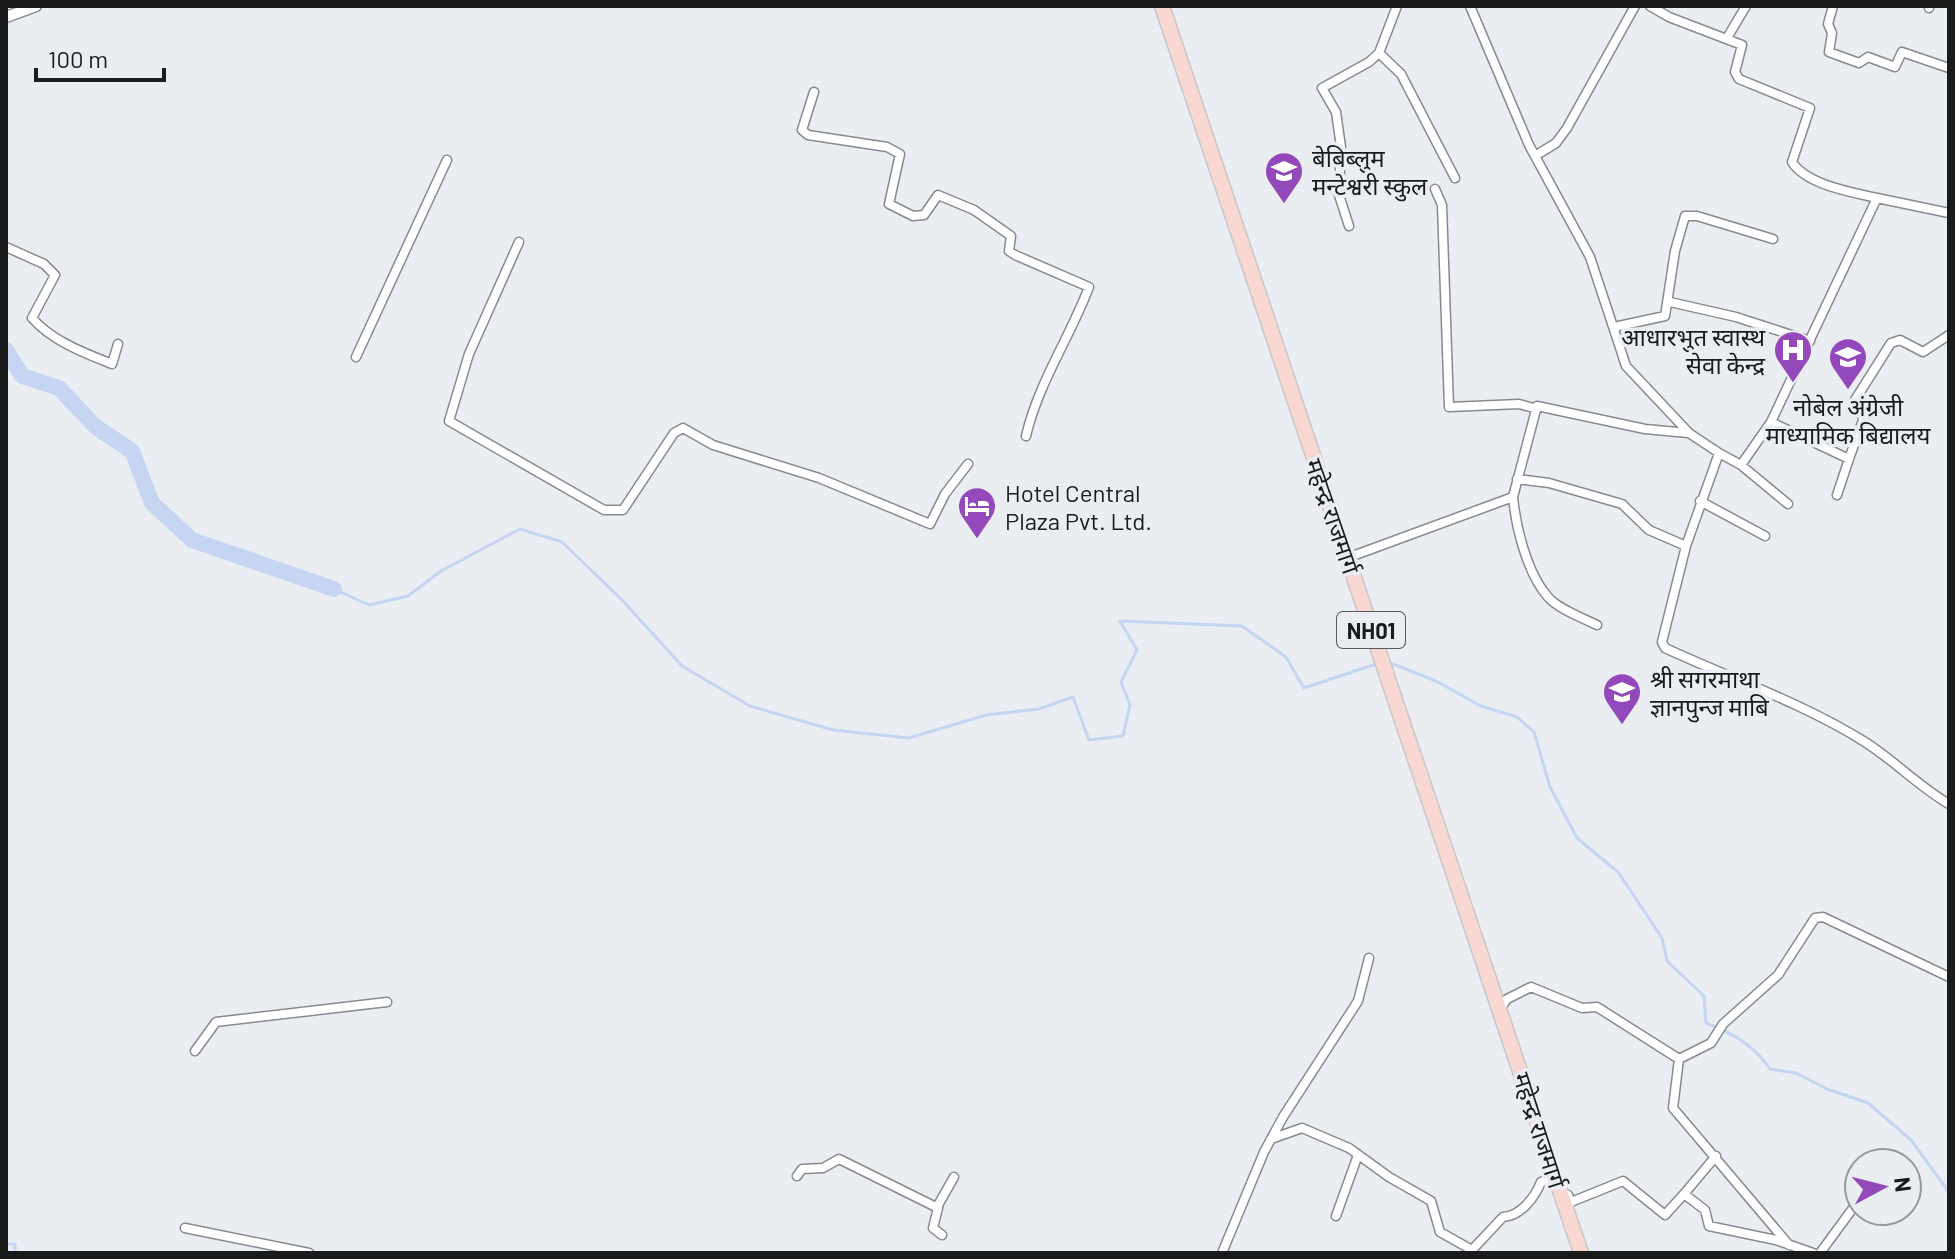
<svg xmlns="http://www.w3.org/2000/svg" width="1955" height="1259" font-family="Barlow,'Noto Sans Devanagari',sans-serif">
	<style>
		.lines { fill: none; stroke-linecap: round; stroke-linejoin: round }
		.stream { stroke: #c6d5f2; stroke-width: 3 }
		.river { stroke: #c6d5f2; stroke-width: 16 }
		.minor-casing { stroke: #888a8f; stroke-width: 11 }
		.tertiary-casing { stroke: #888a8f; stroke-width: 13 }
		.trunk-casing { stroke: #c8c8c9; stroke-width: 17 }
		.minor { stroke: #fff; stroke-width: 8 }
		.tertiary { stroke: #fff; stroke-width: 10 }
		.trunk { stroke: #f8d6d2; stroke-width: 14 }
		.labels { text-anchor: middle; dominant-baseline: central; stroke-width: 7; stroke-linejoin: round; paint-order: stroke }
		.shield { fill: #eaedf2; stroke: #585a5d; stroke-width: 2 }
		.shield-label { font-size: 22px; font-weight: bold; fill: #1a1b1d }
		.poi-label { font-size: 24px; fill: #1a1b1d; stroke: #eaedf2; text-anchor: start }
		.street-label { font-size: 24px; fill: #1a1b1d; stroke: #eaedf2 }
	</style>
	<rect width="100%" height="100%" fill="#eaedf2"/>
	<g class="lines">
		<path class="stream" d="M334,589L369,605L408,596L441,571L520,529L562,542L623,601L682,666L750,706L833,730L909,738L986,715L1039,709L1073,697L1089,740L1123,736L1130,705L1121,682L1137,650L1120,621L1242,626L1286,657L1304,688L1376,664
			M1388,662L1436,681L1481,706L1517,717L1534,732L1550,787L1577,838L1618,872L1662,938L1667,961L1704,996L1706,1023C1732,1033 1754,1045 1770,1069L1796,1073L1827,1089L1868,1103L1911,1140L1949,1192
			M6,1244H15V1253"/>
		<path class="river" d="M6,350L22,376L59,388L96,427L132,451L152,503L192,540L334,589"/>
		<g class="minor-casing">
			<path id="minor" d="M1397,6L1379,53L1401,74L1455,178
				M1470,6L1529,145L1590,257L1626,366L1689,433L1719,453
				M1650,6L1669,17L1742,45L1735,72L1739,79L1810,108L1792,162C1807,185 1851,192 1877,198
				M1833,6L1828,24L1832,33L1829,52L1859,63L1868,57L1895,67L1902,52L1949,68
				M1929,8V6
				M1727,38L1746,6
				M814,92L802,130L808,135L887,147L900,154L889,204L913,216L924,215L938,195L974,210L1011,236L1009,251L1015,255L1089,287C1070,337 1038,384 1026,436
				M1535,156L1556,143L1567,128L1635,6
				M1435,189L1442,205L1449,407L1519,404L1537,409
				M1349,226L1339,195L1341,147L1336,112L1322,88L1369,62L1379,53
				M519,242L469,354L449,421L604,510H623L674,433L683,428L713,445L819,478L930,524L945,494L968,464
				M6,247L44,264L55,275L32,318C52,341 84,353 112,364L118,344
				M1670,302L1736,317L1810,341
				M1614,327L1665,316L1675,251L1685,216H1697L1773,239
				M1949,335L1923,352L1900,340L1891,343L1855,400V408L1864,417L1849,459L1771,422L1741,465L1719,453L1686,546L1662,642L1665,648C1732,679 1803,703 1865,742C1895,761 1918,786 1949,804
				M356,357L447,160
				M1771,422L1877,198L1949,213
				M1741,465L1788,504
				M1517,479L1549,483L1622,504L1649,530L1686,546
				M1837,495L1849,459
				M1513,497C1516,528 1527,573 1548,597C1558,609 1583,618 1597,625
				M1700,501L1765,536
				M1347,558L1513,497L1537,406L1645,429L1688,433
				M1500,1009L1507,999L1531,987L1582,1008L1597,1007L1679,1059L1673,1108L1789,1245
				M195,1051L216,1022L387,1002
				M1679,1059L1711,1043L1723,1024L1778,975L1815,918L1823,917L1949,977
				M1271,1139L1302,1128L1349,1148L1389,1177L1431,1201L1440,1232L1472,1250L1503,1217C1521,1216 1535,1197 1541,1182L1555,1177
				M797,1176L802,1169L823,1168L839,1159L938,1208L933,1228L942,1235
				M1684,1194L1716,1156
				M1568,1195L1571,1202L1623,1181L1665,1215L1684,1194L1705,1210L1709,1226L1776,1240L1813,1253
				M937,1207L954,1177
				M1336,1216L1358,1155
				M185,1228L309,1253
				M1222,1253L1264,1152L1283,1117L1358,1001L1369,958
				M1820,1253L1859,1200"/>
		</g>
		<g class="tertiary-casing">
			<path id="tertiary" d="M6,17L36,6"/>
		</g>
		<g class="trunk-casing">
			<path id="trunk" d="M1162,6L1581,1253"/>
		</g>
		<use href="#minor" class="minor"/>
		<use href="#tertiary" class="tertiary"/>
		<use href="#trunk" class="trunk"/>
	</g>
	<defs>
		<g id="school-pin" transform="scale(2)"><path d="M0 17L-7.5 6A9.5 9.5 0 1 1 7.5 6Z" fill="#9449bb" stroke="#eaedf2"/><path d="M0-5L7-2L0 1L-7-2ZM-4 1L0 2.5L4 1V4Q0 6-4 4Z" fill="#fff"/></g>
		<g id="hospital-pin" transform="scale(2)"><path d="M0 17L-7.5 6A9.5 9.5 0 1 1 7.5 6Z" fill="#9449bb" stroke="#eaedf2"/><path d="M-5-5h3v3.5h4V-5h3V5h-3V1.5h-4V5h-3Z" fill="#fff"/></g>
		<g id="hotel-pin" transform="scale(2)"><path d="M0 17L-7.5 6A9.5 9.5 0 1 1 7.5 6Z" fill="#9449bb" stroke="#eaedf2"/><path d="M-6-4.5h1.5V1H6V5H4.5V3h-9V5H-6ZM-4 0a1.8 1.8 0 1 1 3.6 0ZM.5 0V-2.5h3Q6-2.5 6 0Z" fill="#fff"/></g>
	</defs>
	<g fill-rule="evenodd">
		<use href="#school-pin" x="1284" y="171"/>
		<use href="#hospital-pin" x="1793" y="350"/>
		<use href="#school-pin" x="1848" y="357"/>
		<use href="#hotel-pin" x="977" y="506"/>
		<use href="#school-pin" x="1622" y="692"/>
	</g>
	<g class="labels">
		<rect class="shield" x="1337" y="612" width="68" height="36" rx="6"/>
		<g class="shield-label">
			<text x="1371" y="630">NH01</text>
		</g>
		<g class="poi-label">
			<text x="1312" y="157">बेबिब्लुम<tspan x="1312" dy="28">मन्टेश्वरी स्कुल</tspan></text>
			<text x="1765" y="336" text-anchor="end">आधारभुत स्वास्थ<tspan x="1765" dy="28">सेवा केन्द्र</tspan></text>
			<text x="1848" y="406" text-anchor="middle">नोबेल अंग्रेजी<tspan x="1848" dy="28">माध्यामिक बिद्यालय</tspan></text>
			<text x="1005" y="492">Hotel Central<tspan x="1005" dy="28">Plaza Pvt. Ltd.</tspan></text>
			<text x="1650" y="678">श्री सगरमाथा<tspan x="1650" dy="28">ज्ञानपुन्ज माबि</tspan></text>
		</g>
		<g class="street-label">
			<text transform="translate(1333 516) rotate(71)">महेन्द्र राजमार्ग</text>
			<text transform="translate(1540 1130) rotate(72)">महेन्द्र राजमार्ग</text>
		</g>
	</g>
	<rect width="1955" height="1259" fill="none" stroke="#1a1b1d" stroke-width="16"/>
	<g transform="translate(1883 1187) rotate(83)"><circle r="38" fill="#eaedf2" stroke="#97999d" stroke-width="2"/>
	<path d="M0-6L14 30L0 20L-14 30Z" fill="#9449bb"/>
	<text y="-12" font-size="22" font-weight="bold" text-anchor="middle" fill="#1a1b1d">N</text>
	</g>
	<path d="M36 68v12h128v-12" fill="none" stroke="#1a1b1d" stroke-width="4"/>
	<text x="48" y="68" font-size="24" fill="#1a1b1d" stroke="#eaedf2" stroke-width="6" paint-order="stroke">100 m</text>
</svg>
